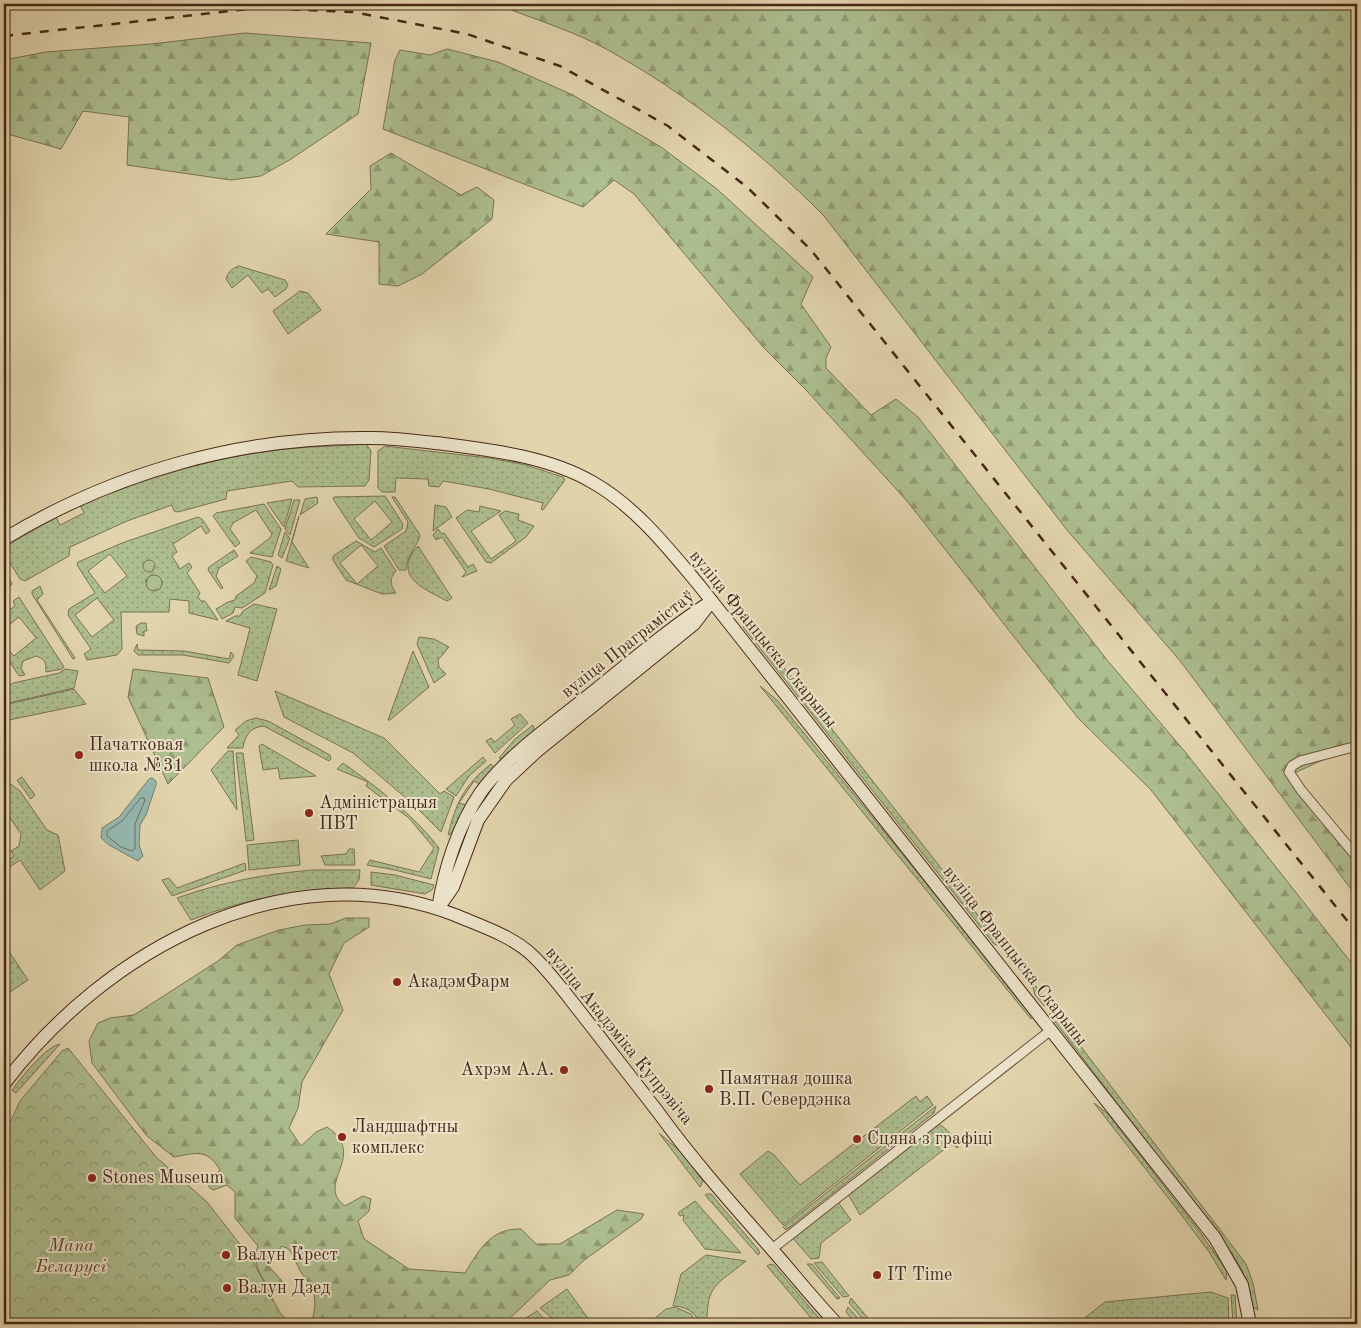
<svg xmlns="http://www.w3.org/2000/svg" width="1361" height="1328" font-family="'Old Standard TT',serif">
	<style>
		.grass { fill: url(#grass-dots); stroke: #7a7353; fill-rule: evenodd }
		.forest { fill: url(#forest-firs); stroke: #7a7353 }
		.park { fill: url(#park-crowns); stroke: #7a7353 }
		.water { fill: #95b8af; stroke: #767e72 }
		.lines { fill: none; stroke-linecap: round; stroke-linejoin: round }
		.shore { stroke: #6e7063; stroke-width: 1 }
		.street-casing { stroke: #6e533c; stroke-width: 11 }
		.secondary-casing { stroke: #482817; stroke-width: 14 }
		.street { stroke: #ece4ca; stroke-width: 9 }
		.secondary { stroke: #ece4ca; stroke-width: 12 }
		.rail { stroke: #482817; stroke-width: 2.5; stroke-dasharray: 9 9; stroke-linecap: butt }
		.poi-dot { fill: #8f2418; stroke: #ece4ca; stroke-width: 2 }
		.labels { text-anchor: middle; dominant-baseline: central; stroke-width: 4; stroke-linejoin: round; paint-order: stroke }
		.street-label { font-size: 18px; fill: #482817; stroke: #ece4ca }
		.poi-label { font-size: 18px; fill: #482817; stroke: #ece4ca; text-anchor: start }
		.park-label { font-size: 18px; font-style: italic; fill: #5c462f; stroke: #ece4ca }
	</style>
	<defs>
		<pattern id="grass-dots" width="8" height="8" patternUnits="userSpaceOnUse" patternTransform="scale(1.25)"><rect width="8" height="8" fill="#adbe8f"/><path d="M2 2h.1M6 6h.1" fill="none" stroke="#8f9a74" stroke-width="1.8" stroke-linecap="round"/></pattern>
		<pattern id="forest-firs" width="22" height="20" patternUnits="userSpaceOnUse" patternTransform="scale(1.25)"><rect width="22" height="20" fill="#adbe8f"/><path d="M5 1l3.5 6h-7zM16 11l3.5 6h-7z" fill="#8f9a74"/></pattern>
		<pattern id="park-crowns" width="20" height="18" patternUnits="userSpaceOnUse" patternTransform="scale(1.25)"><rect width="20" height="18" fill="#adbe8f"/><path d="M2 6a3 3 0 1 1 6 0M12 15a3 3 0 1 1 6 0" fill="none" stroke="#8f9a74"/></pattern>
	</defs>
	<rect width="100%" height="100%" fill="#e2d5ad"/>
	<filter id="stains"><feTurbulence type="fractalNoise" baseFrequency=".004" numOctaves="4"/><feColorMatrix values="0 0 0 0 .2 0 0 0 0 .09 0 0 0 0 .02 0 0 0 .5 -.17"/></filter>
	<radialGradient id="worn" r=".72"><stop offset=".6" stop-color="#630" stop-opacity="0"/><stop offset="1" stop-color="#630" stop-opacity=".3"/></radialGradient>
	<path class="grass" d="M239,266L285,280L288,285L286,289L275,297L268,289L262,293L248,275L232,288L226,279C228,272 232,268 239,266Z
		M300,291L308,293L321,310L288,334L273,311Z
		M366,444L371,451L369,480L365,486L298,487L292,481L227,491L226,499L178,512L174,511L172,505L127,521L70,547L69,556L25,581L20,579L4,553L6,546L56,517L60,525L84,513L80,505C149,477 223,454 297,448C320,446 343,446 366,444Z
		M385,446L489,458L526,465L563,477L565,480L543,510L541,509L543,503L489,489L443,481L439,487L429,486L428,479L396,478L395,492H382L378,488V451Z
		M385,496L403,524L402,529L374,547L359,538L333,499L334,497ZM375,501L392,522L371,540L354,519Z
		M317,497L318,503L300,515L305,499Z
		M392,497H395L420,535C419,545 407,553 406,570H399L384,546L406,531L408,522Z
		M292,499L284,527L267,503Z
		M294,500H300L290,535L285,529Z
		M264,504L281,529L272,557L250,553L270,538L272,534L256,510L233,523L230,529L240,543L235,547L213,516L216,513Z
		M435,505L446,507L452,517L433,531Z
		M480,506L501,511L471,531L491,559L516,541L499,515L505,511L519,514L518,520L534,526L526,537L491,563L486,562L456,518L467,510L479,512Z
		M299,516L292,542L309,568L286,561Z
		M198,517L202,519L210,531L206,534L201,526L173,544L177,552L172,556L180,569L189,563L192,567L187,573L200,593L198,597L201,601H205L218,620L189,613V601L170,599L169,612H121L122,649L117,655L87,660L84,654L91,649L68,615L69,609L95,593L77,565L78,562L122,543ZM110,554L127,576L105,593L88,571ZM151,575L162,581L160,589L145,581ZM97,598L114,620L92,637L75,615Z
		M438,529L442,534L444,533L468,567L473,564L477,571L462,577L466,572L442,537L436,540L433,535Z
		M285,532L290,538L282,558L278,555Z
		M356,541L375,552L381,548L396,571C389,579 390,585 396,593L382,594L346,580L333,560V556ZM361,545L378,566L357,584L340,563Z
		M418,546L452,598L447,601C424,589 391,576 418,546Z
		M234,550L238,556L219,568L216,576L223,588L221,589L208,570L209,567Z
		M251,557L271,562L273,565L265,593L242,608L235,607L233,613L222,619L216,609L228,602L235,600L236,596L254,583L257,576L246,561Z
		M277,566L281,569L276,586L269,590Z
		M4,569L12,584L7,590L4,588Z
		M40,586L43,594L37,600L75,658L73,659L32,594V591Z
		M19,597L64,667L62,669L46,672C46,662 45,659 36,656L23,661L21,668L25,675L19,676L4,653V645L14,656L36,638L19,617L4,629V614L15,606L13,601Z
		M254,604L277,609L257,681L238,675L250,628L226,621L235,616H240L243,611Z
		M748,622L1003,947L994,944L743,627Z
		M141,623H146L147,631H144V636L137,634L136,626Z
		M419,637L434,639L449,647L438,660L439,667L446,674L434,683L417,644Z
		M137,644L138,650L184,651L229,659L231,652L234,656L229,663L183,655H138L134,651Z
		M413,651L429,687L390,720H388Z
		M65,669L78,671L74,688L4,704V689L13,683L59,673Z
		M760,686L778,701L1034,1016L1031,1019Z
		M74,689L86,704L4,721V705Z
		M275,691L384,738L440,794L444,791L454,797L441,832L413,804L353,753L284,717Z
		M520,714L528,723L495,753L486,741L491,738L495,742L515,725L511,719Z
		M256,718L268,721L330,755L331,759L329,761L264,726C250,727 245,736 243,748H227L239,735L235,730L246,721Z
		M533,725L534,730L531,734L503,759L499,758L515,739Z
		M262,744L316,776L280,779L278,768L263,770L259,746Z
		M228,751H233L237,810L211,770Z
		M236,753H243L254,840L246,841Z
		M483,757L486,761L469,776L456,796L446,789Z
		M343,763C378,788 413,814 439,848L431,879L395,870L367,865L370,860L419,872L434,848L409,818L366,786L368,782L337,769Z
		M491,764L494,768L480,784L474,781L459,803L466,805L452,833L448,835C456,803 464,785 491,764Z
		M4,772L8,782L20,791L47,830L58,835L65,871L40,890L20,860L4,871V863L14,856L11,851L19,846L21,834L4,809Z
		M22,777L35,795L31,799L17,780Z
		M298,840L300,865L249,870L247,845Z
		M349,849H354L355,865H325L321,856L346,854Z
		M245,863L246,870L172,896L162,880L169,878L177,888Z
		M312,870H360L359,880L353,888C294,889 246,899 191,920L177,898C222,882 265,874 312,870Z
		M371,872L395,875L434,885L432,890L425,894L371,885Z
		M4,944L28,980L4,996Z
		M1035,985L1048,1003L1044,1006L1035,995L1033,987Z
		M1054,1011L1246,1264L1253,1283L1258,1310L1252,1307L1242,1270L1231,1252L1049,1014Z
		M60,1044L16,1093L12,1090C22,1077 44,1048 60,1044Z
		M916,1096L920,1102L927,1096L933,1105L783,1225L740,1174L768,1151L774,1155L800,1185Z
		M1094,1103L1108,1114L1199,1231L1227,1271L1226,1280L1209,1252L1183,1217Z
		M936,1106L934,1113L786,1230L783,1227Z
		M938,1124C947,1128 955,1138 958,1148L951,1144L860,1215L848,1194Z
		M659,1133L681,1152L703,1181L700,1187Z
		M707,1194H711L758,1249L760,1253L758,1255L705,1195Z
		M695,1201L741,1253L705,1249L683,1220L684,1215L680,1216L678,1213Z
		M838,1202L851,1220L821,1243L819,1258L811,1259L792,1237Z
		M706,1255L746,1261C716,1286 707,1283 707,1324H699C697,1312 684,1306 673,1306L681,1274Z
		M822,1262L849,1296L843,1297L814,1263Z
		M771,1264L774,1265L824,1324H816L767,1266Z
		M807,1264H812L840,1298L837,1299Z
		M567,1289L592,1324H559L540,1308Z
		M1211,1292L1228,1298L1229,1324H1077L1105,1302Z
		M1231,1295H1235L1237,1324H1233Z
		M851,1298L873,1324H867L849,1303Z
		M848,1307L863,1324H856L846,1312Z
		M537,1311L547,1322L546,1324H526V1318Z"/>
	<path class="forest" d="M4,4H43L4,11Z
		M496,4H1357V744L1288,776L1357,864V897L1181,662L1067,530L824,216C760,151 688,95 608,50C574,31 533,19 496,4Z
		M245,33L371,43L358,114L291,159L261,176L231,180L127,165L129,117L83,111L61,149L4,133V60L46,52L151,44Z
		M447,49L498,62L573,95L661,147L717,189L813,277L801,304L831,347L826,358V368L871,415L896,399L918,417L1107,660L1186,753L1357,970V1055L1151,790L1078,718L907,501L807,391L764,348L634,194L614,180L583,207L383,129L395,60L400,50L430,55Z
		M391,153L461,195L477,187L494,200L492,219L422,274L398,286L379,284V242L326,234L371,189L370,166Z
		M133,669L208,678L224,727L168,784L128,697Z
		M346,918H369V927L344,943L329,974L343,1010L302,1082L298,1108L289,1128L301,1146L316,1132L327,1127C369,1155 314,1184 345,1206L363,1196L371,1199L369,1211L358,1221L364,1239L409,1269L465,1273C479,1250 491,1228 521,1229L536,1244H560L617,1210L644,1214L641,1219L583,1261L569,1275L550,1280L504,1324H303L313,1317L315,1306L314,1289L302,1274L289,1249L282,1246L275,1255L264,1261L282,1281L278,1290H271C261,1276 251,1264 258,1246L235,1218V1192L227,1185L213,1190L209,1187V1182L220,1170C207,1148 196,1153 174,1157L147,1136L92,1063L89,1041L98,1023L110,1018L134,1015L218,961L237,945L279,930L305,925L330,924Z"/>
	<path class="park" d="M143 566a6 6 0 1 1 12 0a6 6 0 1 1-12 0Z
		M146 583a8 8 0 1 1 16 0a8 8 0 1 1-16 0Z
		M68,1048L156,1157L207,1202L253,1261L280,1313L290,1324H4V1136L20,1101L62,1051Z
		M675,1307L691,1314L697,1324H648L666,1309Z"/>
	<path class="water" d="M152,778L156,781V785L146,815L140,825L139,845L143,856L138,861L109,845L101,838L102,828L119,817L149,779Z"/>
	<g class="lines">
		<path class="shore" d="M141,798H144L145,800L135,824V849L132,851L121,847L107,836V831L122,821Z"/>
		<g class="street-casing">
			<path id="street" d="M1357,746L1300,761L1292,766L1289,772L1301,790L1357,857
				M772,1249L1051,1030"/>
		</g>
		<g class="secondary-casing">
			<path id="secondary" d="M4,539C115,472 242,436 372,438C398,438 425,442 452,445C498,451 551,458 592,482C635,506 668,548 699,585L1215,1238L1242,1285L1250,1324
				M439,907L453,887L478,820L506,780L537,751L694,624L707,607
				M438,909C444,870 458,825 481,792C508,755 553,724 588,696C629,663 668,629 712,601
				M4,1084C106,949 287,850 455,915C481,926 512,936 532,955C550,972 566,994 581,1013C607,1046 632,1079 658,1112C692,1159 731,1203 769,1246C792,1272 813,1299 837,1324"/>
		</g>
		<use href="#street" class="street"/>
		<use href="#secondary" class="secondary"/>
		<path class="rail" d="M4,36L258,8L353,12L467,34L560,66L668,126L747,187L811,250L1357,933"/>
	</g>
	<g class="poi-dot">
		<circle cx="79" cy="755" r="5"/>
		<circle cx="309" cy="813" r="5"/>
		<circle cx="397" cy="982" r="5"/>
		<circle cx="564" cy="1070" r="5"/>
		<circle cx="709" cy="1089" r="5"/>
		<circle cx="342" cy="1137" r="5"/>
		<circle cx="857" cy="1139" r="5"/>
		<circle cx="92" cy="1178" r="5"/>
		<circle cx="226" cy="1255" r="5"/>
		<circle cx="877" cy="1275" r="5"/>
		<circle cx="227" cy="1288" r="5"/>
	</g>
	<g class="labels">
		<g class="street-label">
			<text transform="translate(763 639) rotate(51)">вуліца Францыска Скарыны</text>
			<text transform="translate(628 644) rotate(-38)">вуліца Праграмістаў</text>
			<text transform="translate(1015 956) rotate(52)">вуліца Францыска Скарыны</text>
			<text transform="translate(619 1036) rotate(51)">вуліца Акадэміка Купрэвіча</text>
		</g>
		<g class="poi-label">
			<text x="89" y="745">Пачатковая<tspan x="89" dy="21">школа №31</tspan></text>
			<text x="319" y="803">Адміністрацыя<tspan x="319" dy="21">ПВТ</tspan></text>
			<text x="407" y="982">АкадэмФарм</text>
			<text x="554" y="1070" text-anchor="end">Ахрэм А.А.</text>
			<text x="719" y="1079">Памятная дошка<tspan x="719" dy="21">В.П. Севердэнка</tspan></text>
			<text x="352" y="1127">Ландшафтны<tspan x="352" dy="21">комплекс</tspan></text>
			<text x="867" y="1139">Сцяна з графіці</text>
			<text x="102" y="1178">Stones Museum</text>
			<text x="236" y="1255">Валун Крест</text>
			<text x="887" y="1275">IT Time</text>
			<text x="237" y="1288">Валун Дзед</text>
		</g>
		<g class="park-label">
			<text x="71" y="1246">Мапа<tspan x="71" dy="21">Беларусі</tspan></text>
		</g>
	</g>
	<rect width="1361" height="1328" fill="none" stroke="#e2d5ad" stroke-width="20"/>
	<rect x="5" y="5" width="1351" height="1318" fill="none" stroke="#482817" stroke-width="2.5"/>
	<rect x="10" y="10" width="1341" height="1308" fill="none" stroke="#482817"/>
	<rect width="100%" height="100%" filter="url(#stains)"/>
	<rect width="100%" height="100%" fill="url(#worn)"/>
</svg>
